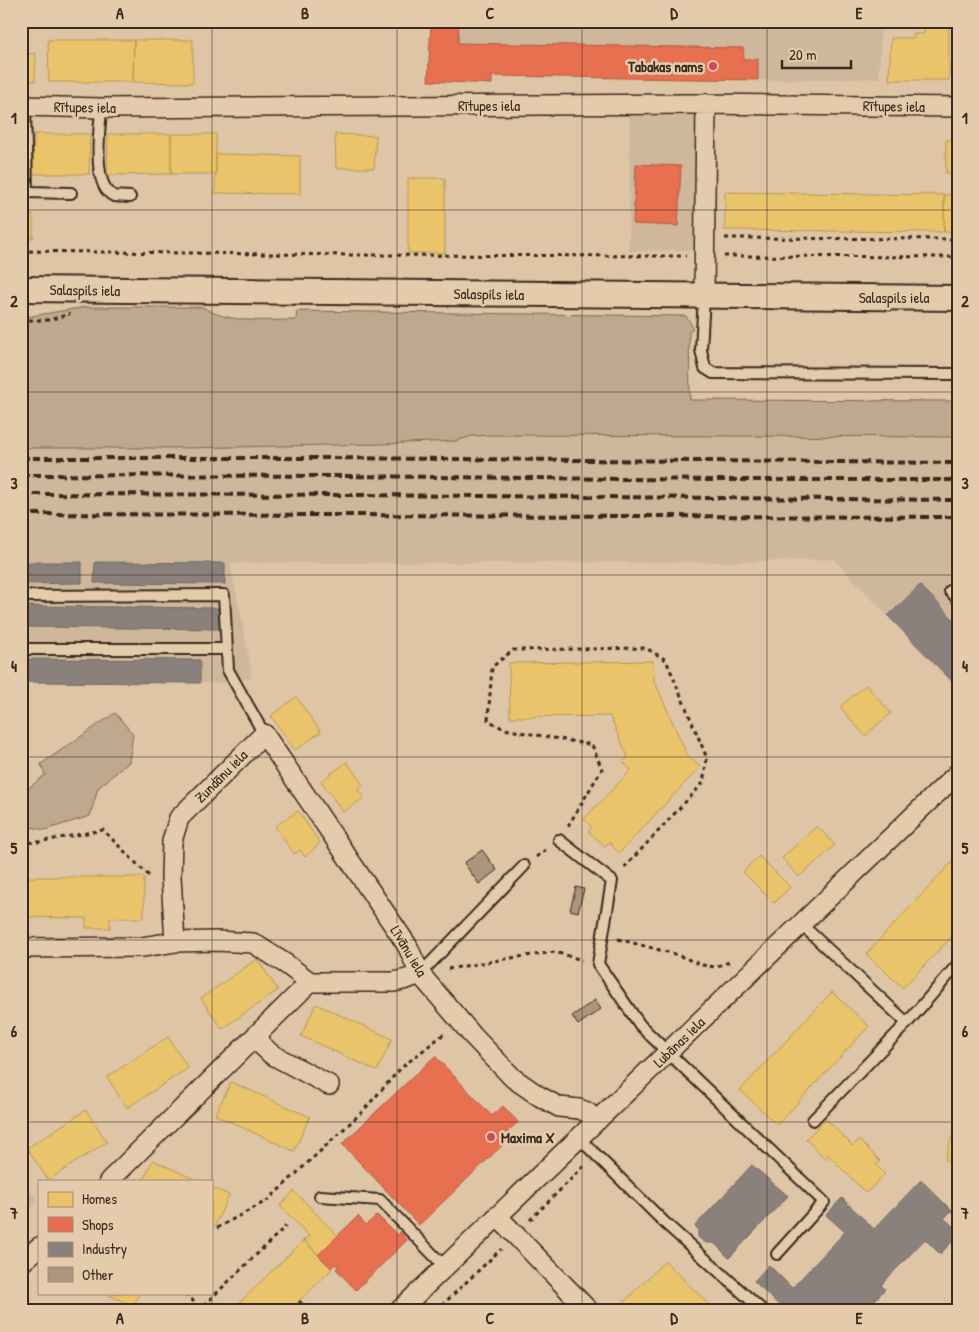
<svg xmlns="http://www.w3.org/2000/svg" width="979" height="1332" font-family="'Patrick Hand',sans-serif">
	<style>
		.built { fill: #ceb79a }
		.green { fill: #bfa88d; stroke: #7d6956 }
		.homes { fill: #e9c46a; stroke: #b59653 }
		.shops { fill: #e76f51; stroke: #b35a42 }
		.industry { fill: #8a817c; stroke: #726760 }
		.building { fill: #aa957d; stroke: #3b2a1e }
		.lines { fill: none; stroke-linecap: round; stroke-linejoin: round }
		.service-casing { stroke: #3b2a1e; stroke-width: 14 }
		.minor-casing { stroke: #3b2a1e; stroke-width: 22 }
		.tertiary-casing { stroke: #3b2a1e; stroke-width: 28 }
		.path { stroke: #3b2a1e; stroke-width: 3; stroke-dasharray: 4 4; stroke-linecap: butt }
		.service { stroke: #e4cbac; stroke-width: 10 }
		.minor { stroke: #e4cbac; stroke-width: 19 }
		.tertiary { stroke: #e4cbac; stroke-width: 24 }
		.rail { stroke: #3b2a1e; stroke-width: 4; stroke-dasharray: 8 4; stroke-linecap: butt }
		.grid { fill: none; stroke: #3b2a1e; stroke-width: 1; stroke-opacity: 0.55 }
		.poi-dot { fill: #d1495b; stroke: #e4cbac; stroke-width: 2 }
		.labels { text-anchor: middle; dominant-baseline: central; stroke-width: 5; stroke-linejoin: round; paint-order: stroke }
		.poi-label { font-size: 15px; font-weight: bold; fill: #3b2a1e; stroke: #e4cbac; text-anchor: end }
		.street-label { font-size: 15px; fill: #3b2a1e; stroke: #e4cbac }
		.neatline { fill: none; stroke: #3b2a1e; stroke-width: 2 }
		.grid-label { font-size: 16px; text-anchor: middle; font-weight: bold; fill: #3b2a1e }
	</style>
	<rect width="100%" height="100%" fill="#ddc5a6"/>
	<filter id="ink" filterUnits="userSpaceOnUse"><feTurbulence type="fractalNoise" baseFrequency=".02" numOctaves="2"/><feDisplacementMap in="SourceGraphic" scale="10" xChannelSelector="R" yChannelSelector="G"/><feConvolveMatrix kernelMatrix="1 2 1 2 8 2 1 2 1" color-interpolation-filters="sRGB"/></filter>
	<g filter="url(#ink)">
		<path class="built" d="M431,21H881L879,78L773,80L493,76L492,84L428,81Z
			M630,112L702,113L699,250L629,251Z
			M21,384L689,400L958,401V690L834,559L735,562L230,563L251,667L250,678L223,683L21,682Z
			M21,1177L37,1200L21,1225Z"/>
		<path class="green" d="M85,307H203C227,324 268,320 296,320L297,311L686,316L692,326V330L689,331L690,400L958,401V437L495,435L472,436L455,441L383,444L183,448H21V319L26,317Z
			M115,713L133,734L129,762L98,788L90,816L45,830L21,825V794L45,775L41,764Z"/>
		<path class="homes" d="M924,25H949V80H889L891,38H914V34H924Z
			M48,40H134L133,82H49Z
			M134,40H193V83L133,82Z
			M21,53L36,54L35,81H21Z
			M34,134H90L89,174H33Z
			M108,134H171V174L107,175Z
			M171,134H216V174H171Z
			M335,134L376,136L374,168H336Z
			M946,140H958V173H946Z
			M216,154L300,156V194L215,193Z
			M408,178H445V253H408Z
			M725,192L944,195V232L725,230Z
			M944,195H958V232H944Z
			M21,215H33V238H21Z
			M653,661L654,680L687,755L700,767L619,853L609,842L605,846L588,831L592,827L584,819L631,770L623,762L628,757L610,716L510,717L509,663Z
			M866,685L891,713L865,736L840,707Z
			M296,697L321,732L295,750L271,716Z
			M347,762L363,785L357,789L364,798L343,812L321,781Z
			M298,811L320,843L305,857L300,850L294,854L275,826Z
			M817,826L835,845L799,877L782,858Z
			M759,856L790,887L774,903L743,872Z
			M958,856V930L903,988L866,954Z
			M21,877H144V918H110V928H86V918L21,917V928Z
			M257,959L278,990L222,1029L201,998Z
			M832,992L869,1026L777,1125L740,1090Z
			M316,1004L392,1039L377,1071L301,1036Z
			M168,1037L188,1068L127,1108L107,1077Z
			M231,1082L310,1117L294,1151L215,1115Z
			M86,1110L107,1142L48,1180L27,1148Z
			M826,1119L853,1146L859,1140L880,1161L876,1165L885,1174L866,1193L828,1155L825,1158L806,1139Z
			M952,1136L958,1138V1164L945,1160Z
			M153,1160L198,1181H143Z
			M211,1187L229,1195L214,1227L211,1226Z
			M294,1191L338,1236L318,1255L304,1240L309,1236L280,1206Z
			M304,1240L332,1269L299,1301L289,1311H231Z
			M665,1261L715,1311H627L621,1305Z
			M104,1293H139L134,1306Z"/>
		<path class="shops" d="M431,21H459L458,43L743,48L744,59H758V80L492,76V84L428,81Z
			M636,164L681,166L678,226L633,224Z
			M435,1056L492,1116L503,1106L518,1122L507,1132L512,1136L419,1225L342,1144Z
			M377,1215L397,1235L400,1232L407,1240L356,1290L336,1269L338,1267L335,1264L331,1268L318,1255L358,1216L366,1225Z"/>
		<path class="industry" d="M21,562H82V583L21,584Z
			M95,562L225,563V584L94,583Z
			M920,585L958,624V687L888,616Z
			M21,606L219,608L220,629L21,627Z
			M21,659L200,660V683L21,682Z
			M752,1165L788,1196L729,1258L714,1243H706L698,1237V1229L695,1226Z
			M921,1180L952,1211L944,1218L958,1231V1236L940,1254L925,1239L881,1285L885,1289L865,1311H785L754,1281L769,1265L792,1288L845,1232L826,1215L842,1198L874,1229Z"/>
		<path class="building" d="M482,850L497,870L479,884L464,863Z
			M576,887L584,889L578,912L570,910Z
			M595,1000L601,1009L578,1025L572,1016Z"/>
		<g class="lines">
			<g class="service-casing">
				<path id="service" d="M25,106L27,192L71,193
					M101,108C100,129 91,186 114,196C118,197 125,196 130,197
					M704,296L701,350L705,368L713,373L958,374
					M950,591L958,599
					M21,596L224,595L228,670L264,734
					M21,649H227
					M559,840L612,881L598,964L640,1025L653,1038L824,1202L777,1254
					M802,925L907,1023L958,964
					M420,974L524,866
					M813,1120L907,1023
					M579,1138L665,1223L763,1311
					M320,1196L380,1200L445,1267"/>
			</g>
			<g class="minor-casing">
				<path id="minor" d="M21,106L101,108L693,104L958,107
					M704,296L706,104
					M175,942L171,877L172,841L179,818L264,734L407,945L420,974L473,1036L513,1078L539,1096L559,1107L579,1109L587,1112L597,1121
					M21,948L142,947L175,942L217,941L253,943L286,964L310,982H394L407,979L420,974
					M254,1038L271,1054L329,1085
					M109,1181L310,982
					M497,1216L589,1311
					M21,1263L39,1247
					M399,1311L958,773"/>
			</g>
			<g class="tertiary-casing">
				<path id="tertiary" d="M21,289L958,298"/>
			</g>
			<path class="path" d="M725,238L958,239
				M21,251L353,255L686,256
				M724,256L958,257
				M21,320H49L70,314
				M568,826L602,769L592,745L504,729L488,720L492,667L513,650L646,648L666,660L707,758L703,783L623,869
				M21,843L38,842L103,830L150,877
				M536,857L547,849
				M618,939L675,954L702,965L715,967L729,962
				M448,969L511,958L555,952L582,960
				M530,1220L584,1166
				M217,1228L268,1200L362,1112L401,1068L445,1033
				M186,1293L200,1309
				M299,1301L309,1311
				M198,1311L286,1226
				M325,1311L330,1306L336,1311
				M436,1311L501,1249"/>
			<use href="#service" class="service"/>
			<use href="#minor" class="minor"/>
			<use href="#tertiary" class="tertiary"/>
			<path class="rail" d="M21,458H324L958,463
				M21,475L344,476L716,480H958
				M21,494L359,495L958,500
				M21,514L958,517"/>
		</g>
	</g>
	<path class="grid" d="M212,21V1311M397,21V1311M582,21V1311M767,21V1311M21,210H958M21,392H958M21,575H958M21,757H958M21,940H958M21,1122H958"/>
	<g class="poi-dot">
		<circle cx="713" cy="66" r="5"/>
		<circle cx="491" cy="1137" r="5"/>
	</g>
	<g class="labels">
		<g class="poi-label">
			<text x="703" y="66">Tabakas nams</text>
			<text x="501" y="1137" text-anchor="start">Maxima X</text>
		</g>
		<g class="street-label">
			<text x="489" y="105">Rītupes iela</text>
			<text transform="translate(894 106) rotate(1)">Rītupes iela</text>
			<text transform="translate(85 107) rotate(1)">Rītupes iela</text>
			<text transform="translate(85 290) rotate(1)">Salaspils iela</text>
			<text transform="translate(489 294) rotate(1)">Salaspils iela</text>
			<text x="894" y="297">Salaspils iela</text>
			<text transform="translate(221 776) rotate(-45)">Zundānu iela</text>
			<text transform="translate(409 951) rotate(59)">Līvānu iela</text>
			<text transform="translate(679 1042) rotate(-44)">Lubānas iela</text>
		</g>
	</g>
	<rect width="979" height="1332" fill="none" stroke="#e4cbac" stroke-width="55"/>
	<rect x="38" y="1180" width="175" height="115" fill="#e4cbac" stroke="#a08b73"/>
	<rect x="48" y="1192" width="25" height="15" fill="#e9c46a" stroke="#a08b73"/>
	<text x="82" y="1204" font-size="15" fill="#3b2a1e">Homes</text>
	<rect x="48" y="1217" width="25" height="15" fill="#e76f51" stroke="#a08b73"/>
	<text x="82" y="1230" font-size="15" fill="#3b2a1e">Shops</text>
	<rect x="48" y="1242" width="25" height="15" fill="#8a817c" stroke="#a08b73"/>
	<text x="82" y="1254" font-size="15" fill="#3b2a1e">Industry</text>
	<rect x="48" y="1267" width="25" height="15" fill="#aa957d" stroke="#a08b73"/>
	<text x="82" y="1280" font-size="15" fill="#3b2a1e">Other</text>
	<path d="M782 60v8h69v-8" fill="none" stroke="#3b2a1e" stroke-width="2.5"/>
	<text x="789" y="60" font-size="15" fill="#3b2a1e" stroke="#e4cbac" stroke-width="4" paint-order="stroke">20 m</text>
	<rect x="28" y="28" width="924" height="1276" class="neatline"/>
	<g class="grid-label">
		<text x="120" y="19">A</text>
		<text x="305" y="19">B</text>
		<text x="490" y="19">C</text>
		<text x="674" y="19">D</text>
		<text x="859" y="19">E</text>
		<text x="14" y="124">1</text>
		<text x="965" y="124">1</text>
		<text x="14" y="307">2</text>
		<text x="965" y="307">2</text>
		<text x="14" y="489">3</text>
		<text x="965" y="489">3</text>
		<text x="14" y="672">4</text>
		<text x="965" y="672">4</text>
		<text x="14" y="854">5</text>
		<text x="965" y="854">5</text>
		<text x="14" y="1037">6</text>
		<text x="965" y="1037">6</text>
		<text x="14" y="1219">7</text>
		<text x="965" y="1219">7</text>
		<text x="120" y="1324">A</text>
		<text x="305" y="1324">B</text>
		<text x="490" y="1324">C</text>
		<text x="674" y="1324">D</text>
		<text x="859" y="1324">E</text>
	</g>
</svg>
